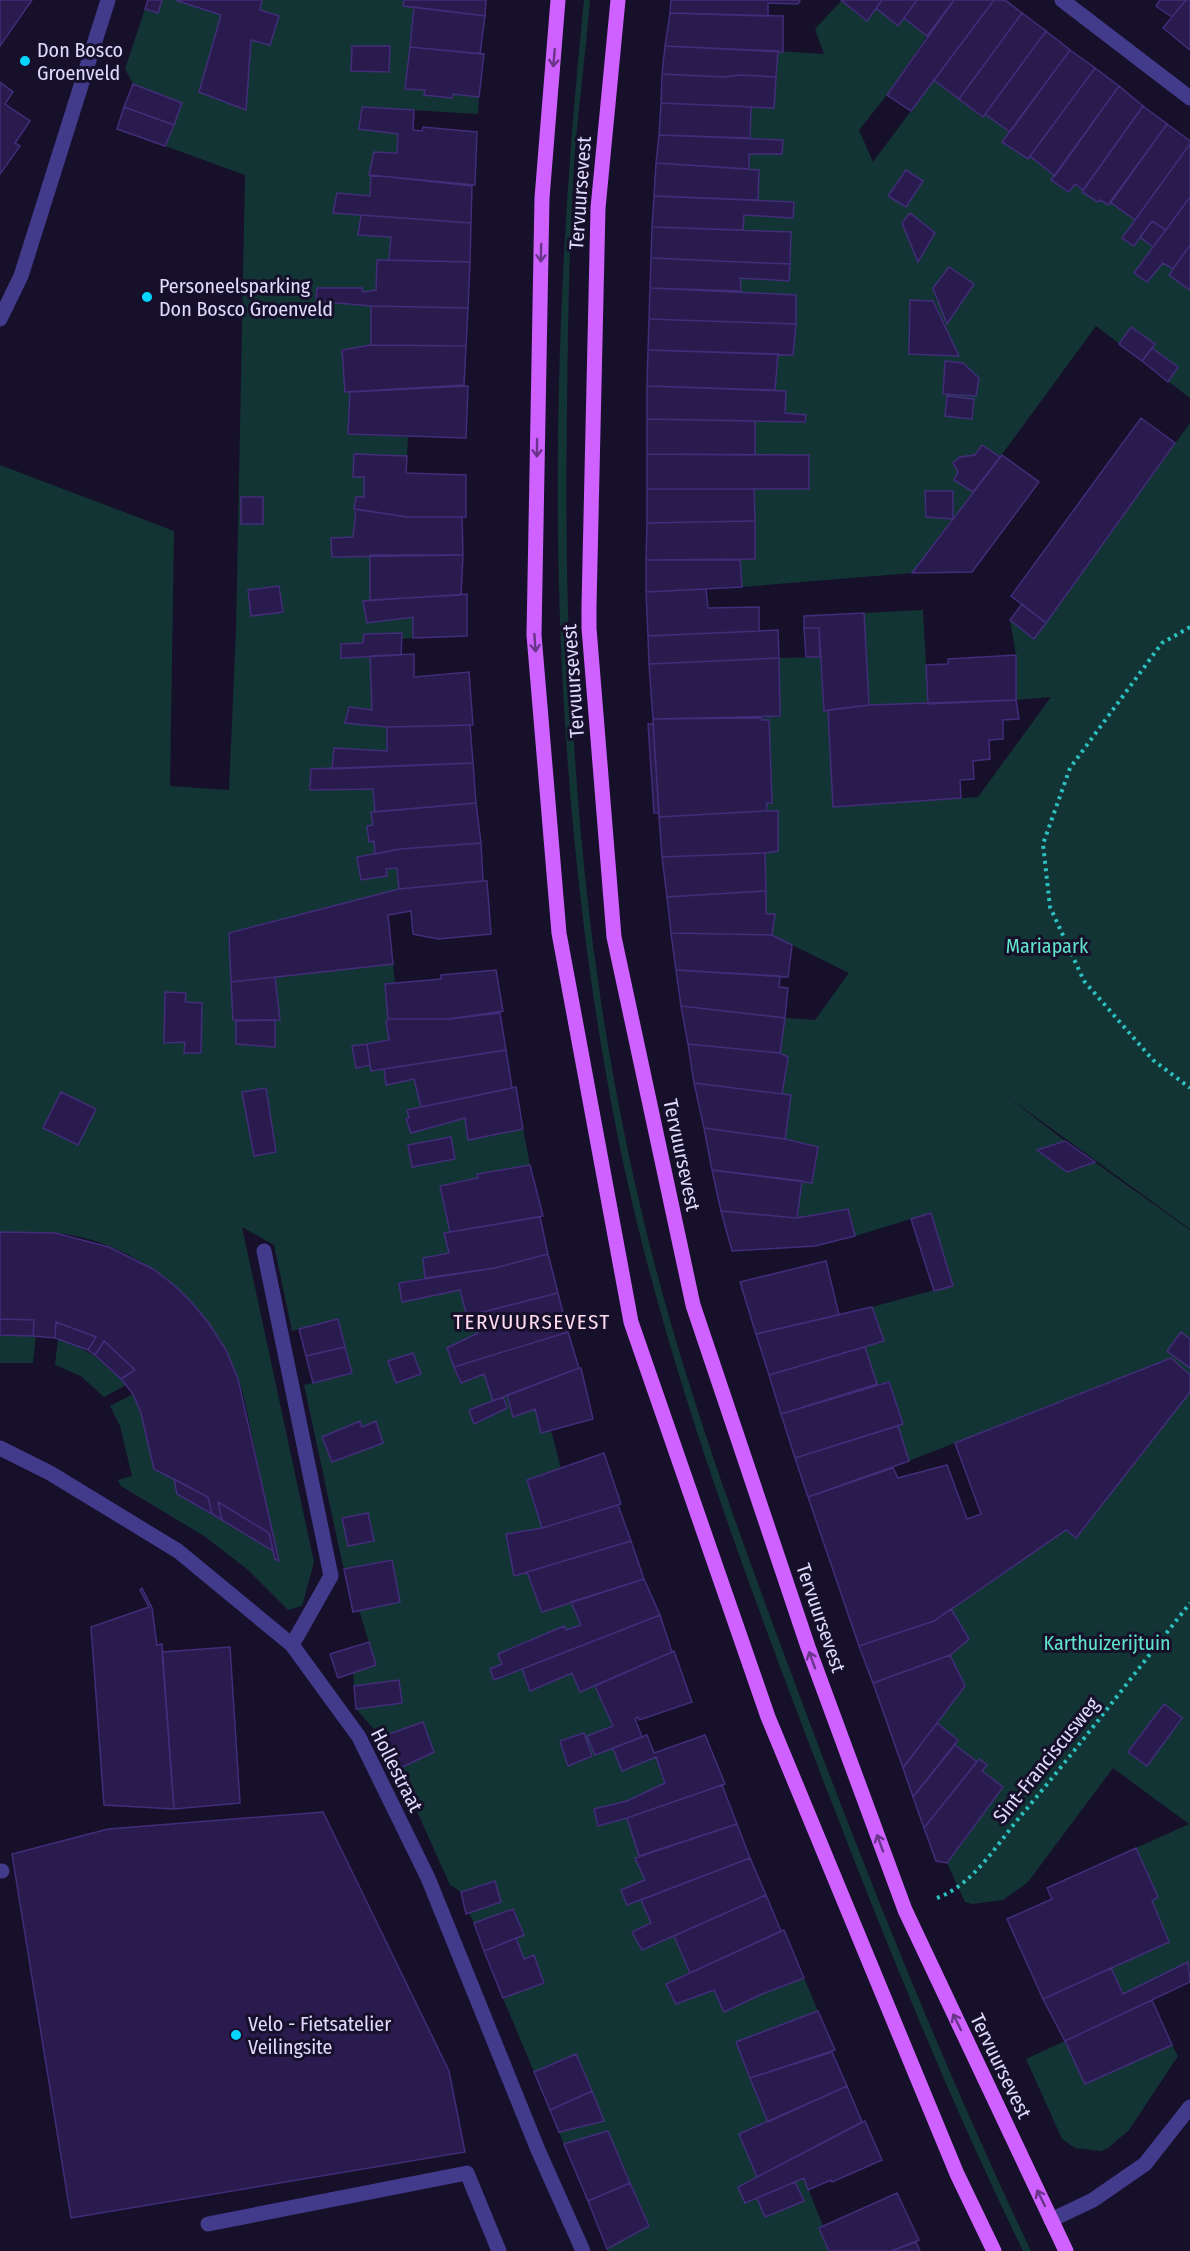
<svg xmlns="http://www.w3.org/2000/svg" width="1190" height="2251" font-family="'Fira Sans Condensed',sans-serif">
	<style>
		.green { fill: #133435; fill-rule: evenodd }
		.building { fill: #291b4d; stroke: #412d79; stroke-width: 1.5 }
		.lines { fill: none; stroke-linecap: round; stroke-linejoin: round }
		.path { stroke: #2dc0c0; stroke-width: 4; stroke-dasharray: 3 4.5; stroke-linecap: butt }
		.service { stroke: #423a8b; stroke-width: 15 }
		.minor { stroke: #423a8b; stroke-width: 15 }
		.primary { stroke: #ce61ff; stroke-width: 15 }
		.oneway { stroke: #69348a }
		.poi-dot { fill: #06d6ff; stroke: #16102b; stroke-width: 2 }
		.labels { text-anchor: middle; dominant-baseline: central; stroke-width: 6; stroke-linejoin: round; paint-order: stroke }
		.poi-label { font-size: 20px; fill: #e1daff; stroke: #16102b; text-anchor: start }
		.street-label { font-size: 20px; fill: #e1daff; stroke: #16102b }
		.park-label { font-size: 20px; fill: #61e4cc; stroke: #16102b }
		.neighbourhood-label { font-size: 21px; letter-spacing: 1.5px; fill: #ffdcf0; stroke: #16102b }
	</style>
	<rect width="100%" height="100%" fill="#16102b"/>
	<path class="green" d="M162,0H175L221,15L199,92L246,110L251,40L278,16L260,10L262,0H404L414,7L406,88L425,90V95L452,98L453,94L479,97L478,114L362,107L359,129L398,134L397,153L374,152L369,174L371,175L370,196L337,193L333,212L361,215L358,235L391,237L389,260H377L376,290L363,292L362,288H317V301L371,306V345L342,350L345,392H350L348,434L408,437L407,456L354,454L353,476L364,477V497L356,498L353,537L331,538L332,556L370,555V600L363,601L367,622L413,617V638L402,639L401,633L364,634L363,643L341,644V658L370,656L372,710L349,707L346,722L387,727V751L334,748L332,769H311L310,789H373L375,812L371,813L373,825L367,826L369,841H374L375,854L357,857L361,879L386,876V869L397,868L399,889L229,933L233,1020L236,1021V1044L275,1047V1020H280L275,977L393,964L395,983L385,984L388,1019L386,1022L389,1040L352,1046L356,1068L370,1065L371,1071L384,1069L386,1085L414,1079L421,1107L408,1110L409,1118L406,1119L411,1132L465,1118L468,1140L523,1129L530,1165L478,1174V1178L440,1186L450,1232L445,1233L449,1253L423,1258L425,1278L399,1283L402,1302L460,1290L474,1314L478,1333L447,1348L459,1381L462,1383L484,1374L493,1401L469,1410L474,1423L507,1408L503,1397L507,1395L513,1417L535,1409L541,1433L551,1430L561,1469L527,1480L542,1528L506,1534L514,1576L527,1572L542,1612L571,1602L581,1625L566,1630L564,1626L498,1654L502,1664L491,1669L494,1680L522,1669L530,1691L572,1673L580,1692L595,1686L613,1726L587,1736L595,1755L613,1748L622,1771L656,1757L665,1783L627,1801L594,1810L598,1826L627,1818L639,1856L635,1858L645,1880L621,1891L627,1905L641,1900L651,1923L642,1950L674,1936L690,1973L666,1985L675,2004L714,1990L724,2012L762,1994L804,1978L818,2011L736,2042L768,2122L739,2134L757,2177L738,2187L745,2203L757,2198L765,2217L804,2201L795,2182L804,2178L823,2226L819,2229L829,2251H608L607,2249L649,2225L608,2131L564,2144L559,2132L604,2120L576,2054L534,2072L503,1998L544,1982L534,1956L524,1959L516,1938L524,1934L513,1909L474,1923L469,1913L501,1902L495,1881L461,1892L450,1885L398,1769L433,1752L423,1722L381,1737L356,1709L402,1702L399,1680L354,1686L353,1673L376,1665L359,1610L400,1602L392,1560L344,1569L341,1557L304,1385L352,1373L338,1319L292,1331L274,1245L242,1227L314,1562L302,1606L288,1610L247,1569L204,1536L121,1486L118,1480L132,1476L120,1426L110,1406L133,1394L145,1425L154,1469L174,1479L177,1494L273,1551L275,1559L278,1561C270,1522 262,1483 254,1445C249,1423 246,1400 238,1378C209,1301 138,1241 55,1233C37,1232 18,1233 0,1232V465L174,531L170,786L229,790L236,631L245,175L165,146L182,103L133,84L125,69L145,9L158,13ZM166,992L185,993V1002L202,1003L201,1053H184L185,1042H164ZM266,1088L276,1152L254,1156L242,1092ZM451,1137L455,1159L412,1167L408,1145ZM359,1421L362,1427L376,1422L332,1462L322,1437ZM584,1733L592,1756L568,1765L560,1741Z
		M584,0H590C586,51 579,101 575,151C569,237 568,323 567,409C564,600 571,791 598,981C614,1093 637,1204 668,1313C703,1436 748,1558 793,1678C865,1872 942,2064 1031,2251H1023C941,2083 872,1908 805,1733C725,1522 647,1308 608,1085C544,728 547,360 584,0Z
		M841,1L867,21L876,8L898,25L904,18L927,36L887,95L859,130L873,162L934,80L982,117L985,114L1010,132L1030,156L1055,176L1052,180L1069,192L1075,184L1083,190L1082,192L1098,202L1100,200L1108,205L1110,202L1135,220L1122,238L1134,246L1140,237L1153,247L1135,273L1147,282L1163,263L1173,269L1169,275L1190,290V398L1096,326L1000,457L982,445L975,455L960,457L953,463L958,472L954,480L973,492L912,573L742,587L740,560L755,559L754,489H809V456L755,455V421L805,422L806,415L785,413L786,391L775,390L778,354H793L796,324V295L742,294L740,278L789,281L791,232L743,230L744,215L793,218L794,202L758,200L759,170L749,169V154H781L782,140L750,138L751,107L774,108L778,51L824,54L815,29ZM910,300L934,301L959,355L909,354ZM945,361L963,363L979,378L976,395L943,394Z
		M1190,423V1229L1004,1094L1065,1141L1190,1230V1375L1170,1358L909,1461L898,1426L902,1424L890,1382L877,1384L865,1347L884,1341L872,1307L953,1285L931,1213L855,1236L848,1209L797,1218L802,1181L812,1182L818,1148L785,1139L791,1095L782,1094L788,1057L780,1053L785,1018L815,1020L849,973L772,935L775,914H766L765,853L778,850V811H766L767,803L772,802L769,720H762L761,718L780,715L779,658L820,657L824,711L828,710L833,807L978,797L1051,697L1016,700V655L1010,620L1034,639Z
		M923,610L928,704L869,705L864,613Z
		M0,1335L36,1336L33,1363H0Z
		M58,1339C86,1348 108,1362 126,1385L104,1397L81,1376L55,1365Z
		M1190,1392V1968L1188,1962L1123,1994L1111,1968L1169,1942L1152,1901L1158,1897L1136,1848L1189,1824L1113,1768L1028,1882L1003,1900L972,1904L965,1902L947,1863L1003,1787L982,1771L986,1765L977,1762L955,1745L958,1740L937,1723L965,1686L950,1655L969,1639L951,1609L1066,1530L1076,1538Z
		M1065,2041L1085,2084L1172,2045L1178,2056L1129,2130L1108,2148L1101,2151L1075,2148L1062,2139L1026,2059Z"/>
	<path class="building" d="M0,0H32L0,46Z
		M148,0H162L158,13L145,9Z
		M175,0H262L260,10L279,16L270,45L251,40L246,110L199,92L221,15Z
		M404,0H486L485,16L403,6Z
		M671,0H799L800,1L798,4L768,3V16L670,13Z
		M841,0H882L867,21Z
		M882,0H917L898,26L876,8Z
		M917,0H954L927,36L904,18Z
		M954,0H994L911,111L887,95Z
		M994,0H1005L1022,13L959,99L934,80Z
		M1160,0H1186L1172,17L1156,6Z
		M1186,0H1190V50L1163,28Z
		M414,7L485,16L480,54L410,47Z
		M670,13L783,16V52L665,46Z
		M1022,13L1046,31L983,117L959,99Z
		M1046,31L1070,50L1010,132L985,114Z
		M352,46H390L389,72L351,71Z
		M665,46L778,51L776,77L741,75L724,77L662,74Z
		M410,47L484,54L479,97L453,94L452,98L424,95L425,90L405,89Z
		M1070,50L1095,68L1028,159L1002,142Z
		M1095,68L1119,86L1055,176L1030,156Z
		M662,74L724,77L741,75L776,77L774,108L661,103Z
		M0,82L13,92L5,104L30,121L15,143L20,146L0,174Z
		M133,84L182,103L174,125L124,107Z
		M1119,86L1143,106L1083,190L1075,184L1069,192L1051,180Z
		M661,103L751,107L750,138L659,135Z
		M1143,106L1167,124L1109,205L1100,200L1098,202L1082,192Z
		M124,107L174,125L165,146L117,129Z
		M362,107L414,110L413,130L422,131L423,127L477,132L475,185L369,175L374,152L397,153L398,134L359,129Z
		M1167,124L1190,141V144L1135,220L1110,202Z
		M659,135L783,140L782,154H749V169L656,163Z
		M1190,144V197L1166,230L1152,221L1134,246L1122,238Z
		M656,163L759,170L758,200L654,196Z
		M906,170L923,181L906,207L888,196Z
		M371,175L472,186L471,223L333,213L337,193L370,196Z
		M654,196L794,202L793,218L744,215L743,230L652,227Z
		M1190,197V245L1173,269L1163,263L1147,282L1134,273Z
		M910,213L935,233L918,262L902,223Z
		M361,215L471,223L470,262L389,260L391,237L358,235Z
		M1152,221L1166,230L1153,247L1140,237Z
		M652,227L791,232L790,264L651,258Z
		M1190,245V290L1169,275Z
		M651,258L790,264L789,281L740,278L741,291L650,288Z
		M377,260L470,262L468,308L371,306L316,301L317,288H362L363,292L376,290Z
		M949,267L974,284L947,324L933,288Z
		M650,288L796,295V324L649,319Z
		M910,300L933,301L959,356L909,354Z
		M371,306L468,308L466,346L371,345Z
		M649,319L796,324L793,355L648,350Z
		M1131,327L1155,344L1142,361L1119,344Z
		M371,345L466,346L464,385L345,392L342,350Z
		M1152,348L1178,367L1168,382L1142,361Z
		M648,350L778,354L775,390L647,386Z
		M945,361L963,363L979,378L976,396L943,394Z
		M468,386L466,438L348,434L350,392Z
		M647,386L786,391L785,413L806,415L805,422L647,419Z
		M947,396L974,399L972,419L945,416Z
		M1141,418L1175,443L1046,623L1011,596Z
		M647,419L755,421V455L647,454Z
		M982,445L1000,457L973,492L954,480L958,472L953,463L960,457L975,455Z
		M354,454L407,456L406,473L466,475V517H407L354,509L356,497H364V477H353Z
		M647,454L809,455V489H647Z
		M1002,455L1039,482L972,572L912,573Z
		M647,489H754L755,521L647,523Z
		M925,491H953V519L926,517Z
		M241,497H263V524H241Z
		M356,509L407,517H462L463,555L332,557L331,538L353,537Z
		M755,521V559L646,560L647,523Z
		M370,555H463L461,595L370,600Z
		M646,560H740L742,587L646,592Z
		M279,586L283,612L251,616L248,590Z
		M706,589L708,608L759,607V631L648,636L646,592Z
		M467,594V636L413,638V617L367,623L363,601Z
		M1022,604L1046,623L1034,639L1010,620Z
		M864,613L869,705L824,711L819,628H804V616Z
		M804,628H819L820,657H806Z
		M778,630L779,658L649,664L648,636Z
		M402,633L401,655L341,658V644L363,643L364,634Z
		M414,654V677L469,672L473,725L387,727L345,723L349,707L372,710L370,656Z
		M1016,655V700L928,704L926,665L948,664V659Z
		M779,658L780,716L653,719L649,664Z
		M1016,700L1019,719L1003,720V739L989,740L990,759L973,761L974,779L960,780L961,798L833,807L828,710L869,705Z
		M761,718L762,720H769L772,803H767L766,811L659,817L653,719Z
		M648,724H653L659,813H654Z
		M470,725L473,763L332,769L334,748L387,751V727Z
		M473,763L476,803L375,812L373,789L310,790L311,769Z
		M476,803L481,843L400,849L375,854L374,841L369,842L367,826L373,825L371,812Z
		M766,811H778V851L765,853L662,857L659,817Z
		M481,843L483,881L399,889L397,868L386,869L387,876L361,880L357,857L400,849Z
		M765,853L766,891L667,897L662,857Z
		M483,881H487L491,934L438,939L413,934L411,911L388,915L393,964L231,982L229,933L399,889Z
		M766,891V914H775L772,935L671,933L667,897Z
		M671,933L772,935L792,945L788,977L676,970Z
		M496,970L503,1011L449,1019H388L385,984L441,979V975Z
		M676,970L780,976L779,987L788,988L785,1018L681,1006Z
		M275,977L280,1020H233L231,982Z
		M165,992L186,993L185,1002L202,1003L201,1053H184L185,1042L164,1043Z
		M681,1006L785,1018L780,1053L688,1044Z
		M500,1013L506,1050L371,1071L367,1044L389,1040L386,1022L388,1019H449Z
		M275,1020V1047L236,1044V1021Z
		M367,1044L370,1065L356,1068L352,1046Z
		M688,1044L780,1053L788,1057L782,1094L694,1083Z
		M506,1050L512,1088L421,1107L414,1079L386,1085L384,1069Z
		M694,1083L791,1095L785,1139L704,1128Z
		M516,1087L523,1129L468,1140L465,1118L411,1133L406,1119L409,1118L407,1110Z
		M266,1088L276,1152L254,1156L242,1092Z
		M61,1092L96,1109L78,1145L43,1128Z
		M704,1128L785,1139L818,1147L812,1183L712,1170Z
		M451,1137L455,1159L412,1167L408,1145Z
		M1065,1141L1095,1162L1067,1172L1037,1150Z
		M530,1165L543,1216L450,1232L440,1186L478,1178L477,1174Z
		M712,1170L802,1181L797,1218L721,1211Z
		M848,1209L855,1236L815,1246L732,1251L721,1211L797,1218Z
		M931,1213L953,1286L934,1291L911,1219Z
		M540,1217L548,1254L495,1268L425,1278L423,1258L449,1253L444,1233Z
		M0,1232L55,1233L109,1247L153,1269L174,1285L192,1303L208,1322L226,1350L238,1379L279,1561L275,1559L269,1533L218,1502L222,1520L212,1514L208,1497L154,1469L141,1413L133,1394L121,1379L135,1370L104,1341L95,1355L88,1350L96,1337L56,1322L55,1338L33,1336L34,1320L0,1319Z
		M548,1254L558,1293L467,1316L460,1290L402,1302L399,1283L495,1268Z
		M826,1261L839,1315L756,1334L740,1282Z
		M558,1293L568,1332L454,1367L447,1348L478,1333L474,1314Z
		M872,1307L884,1341L769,1375L756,1334Z
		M0,1319L34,1320L33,1336L0,1335Z
		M338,1319L345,1347L306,1356L299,1329Z
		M56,1322L96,1337L88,1350L55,1338Z
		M568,1332L579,1368L493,1401L484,1374L461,1383L454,1367Z
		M1181,1332L1190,1339V1368L1167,1351Z
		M104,1341L135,1370L121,1379L95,1355Z
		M345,1347L352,1373L313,1383L306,1356Z
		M865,1347L877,1384L781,1414L769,1375Z
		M413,1353L421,1374L396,1383L388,1361Z
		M1171,1358L1190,1375V1392L1076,1538L1066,1530L934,1621L859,1646L808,1497L893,1468L898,1478L947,1465L967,1519L981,1514L955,1443Z
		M579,1368H581L593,1419L541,1433L535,1409L513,1417L507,1395Z
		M889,1382L903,1424L795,1458L781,1414Z
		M503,1397L507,1408L474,1424L469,1410Z
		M360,1421L362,1427L376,1421L383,1443L332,1462L322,1437Z
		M898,1426L909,1461L808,1497L795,1458Z
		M604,1453L621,1504L542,1528L527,1480Z
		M174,1479L208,1497L212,1514L177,1494Z
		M218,1502L269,1533L273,1551L222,1520Z
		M618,1505L631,1541L514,1576L506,1534L542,1528Z
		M368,1513L374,1541L348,1546L342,1518Z
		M631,1541L644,1579L542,1612L527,1572Z
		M392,1560L400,1602L353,1612L344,1569Z
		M644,1579L660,1615L494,1680L490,1669L502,1664L498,1654L564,1626L566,1630L581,1625L571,1602Z
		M142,1588L152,1608L157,1645L162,1644L174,1809L104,1805L91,1627L149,1607L140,1590Z
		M951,1609L969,1639L950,1655L873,1683L859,1646L934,1621Z
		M660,1615L672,1652L580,1692L572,1673L530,1691L522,1669Z
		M369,1642L376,1665L338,1678L330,1654Z
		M230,1647L240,1803L174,1809L162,1652Z
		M674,1651L692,1702L639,1720L638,1717L635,1719L642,1737L595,1755L587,1736L613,1726L595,1686Z
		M950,1655L965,1686L903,1768L873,1683Z
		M399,1680L402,1703L356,1709L354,1686Z
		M1164,1704L1182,1718L1147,1766L1128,1752Z
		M423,1722L434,1752L398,1769L381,1737Z
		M937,1723L958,1740L913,1797L903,1768Z
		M584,1733L592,1756L568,1766L560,1741Z
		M647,1735L654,1753L705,1735L725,1784L627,1818L598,1826L594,1809L627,1801L665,1783L656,1757L622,1771L613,1748Z
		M955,1745L977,1762L924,1828L913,1797Z
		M979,1759L987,1765L982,1771L1003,1787L947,1863L936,1861L924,1828Z
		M722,1785L737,1824L639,1856L627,1818Z
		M323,1812L449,2071L465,2152L71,2218L12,1854L108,1829Z
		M737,1824L750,1858L627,1905L621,1890L645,1880L635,1858Z
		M1136,1848L1158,1897L1152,1901L1169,1942L1043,1999L1007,1919L1052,1899L1047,1888Z
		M750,1858L766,1895L642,1950L632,1932L651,1923L641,1900Z
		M495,1881L501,1902L466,1914L461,1892Z
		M766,1895L781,1931L690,1973L674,1936Z
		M513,1909L524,1935L484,1951L474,1923Z
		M784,1930L804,1978L762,1994L724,2012L714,1990L676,2004L666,1984Z
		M516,1938L524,1959L534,1955L544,1983L503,1998L484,1951Z
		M1188,1962L1190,1982L1065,2041L1043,1999L1111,1968L1123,1994Z
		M1152,2000L1172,2045L1085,2084L1065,2041Z
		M818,2011L835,2050L750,2078L736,2042Z
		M832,2052L847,2086L768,2122L750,2078Z
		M576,2054L592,2091L550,2110L534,2072Z
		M847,2086L862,2122L757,2177L739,2134Z
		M592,2091L604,2121L559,2132L550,2110Z
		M865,2121L882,2160L832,2182L831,2180L808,2190L804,2178L745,2203L738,2187Z
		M608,2131L630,2183L588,2201L564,2144Z
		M795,2182L804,2201L765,2217L757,2198Z
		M630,2183L649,2226L607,2249L588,2201Z
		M897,2193L919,2240L891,2251H829L819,2228Z
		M916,2242L920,2251H891Z"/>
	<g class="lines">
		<path class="path" d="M1190,627L1162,643L1070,768L1043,844L1050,907L1084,981L1153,1060L1190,1088
			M937,1898C975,1884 998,1842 1024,1812C1081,1744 1135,1673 1190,1603"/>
		<path class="service" d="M264,1251L331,1576L292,1645
			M0,1871H2
			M208,2224L467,2173L499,2251"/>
		<path class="minor" d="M1062,0L1190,98
			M0,319L21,276L108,0
			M0,1448L50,1473L178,1551L292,1645L359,1737L428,1878L538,2150L583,2251
			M1051,2220L1093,2200L1145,2164L1190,2107"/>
		<path class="primary" d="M558,0L542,198L534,635L559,933L631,1322L768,1717L957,2174L994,2251
			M618,0L598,208L589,606V628L614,937L693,1305L808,1647L905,1910L1066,2251"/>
	</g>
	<defs><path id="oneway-shaft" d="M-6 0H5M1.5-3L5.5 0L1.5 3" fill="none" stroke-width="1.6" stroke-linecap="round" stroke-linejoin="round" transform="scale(1.5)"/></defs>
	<g class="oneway">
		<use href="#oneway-shaft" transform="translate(554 58) rotate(95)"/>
		<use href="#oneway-shaft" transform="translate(541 253) rotate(91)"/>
		<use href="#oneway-shaft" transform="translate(537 448) rotate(91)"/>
		<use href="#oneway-shaft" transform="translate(535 643) rotate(86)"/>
		<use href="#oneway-shaft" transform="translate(812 1660) rotate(-110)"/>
		<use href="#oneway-shaft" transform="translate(880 1843) rotate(-110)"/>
		<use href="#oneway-shaft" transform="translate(957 2022) rotate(-116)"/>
		<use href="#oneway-shaft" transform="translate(1041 2198) rotate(-116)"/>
	</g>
	<g class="poi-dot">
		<circle cx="25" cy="61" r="6"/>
		<circle cx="147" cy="297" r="6"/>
		<circle cx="236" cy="2035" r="6"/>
	</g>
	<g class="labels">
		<g class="poi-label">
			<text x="37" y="50">Don Bosco<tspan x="37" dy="23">Groenveld</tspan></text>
			<text x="159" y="286">Personeelsparking<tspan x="159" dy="23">Don Bosco Groenveld</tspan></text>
			<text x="248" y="2024">Velo - Fietsatelier<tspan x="248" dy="23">Veilingsite</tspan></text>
		</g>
		<g class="street-label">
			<text transform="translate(580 193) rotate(-86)">Tervuursevest</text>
			<text transform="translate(573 681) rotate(-94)">Tervuursevest</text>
			<text transform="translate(682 1155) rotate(78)">Tervuursevest</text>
			<text transform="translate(821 1618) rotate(71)">Tervuursevest</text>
			<text transform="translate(1046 1760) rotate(-51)">Sint-Franciscusweg</text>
			<text transform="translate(397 1770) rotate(63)">Hollestraat</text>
			<text transform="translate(1001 2066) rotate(64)">Tervuursevest</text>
		</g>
		<g class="park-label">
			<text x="1047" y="946">Mariapark</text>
			<text x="1107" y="1643">Karthuizerijtuin</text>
		</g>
		<g class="neighbourhood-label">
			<text x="532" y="1322">TERVUURSEVEST</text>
		</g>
	</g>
</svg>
